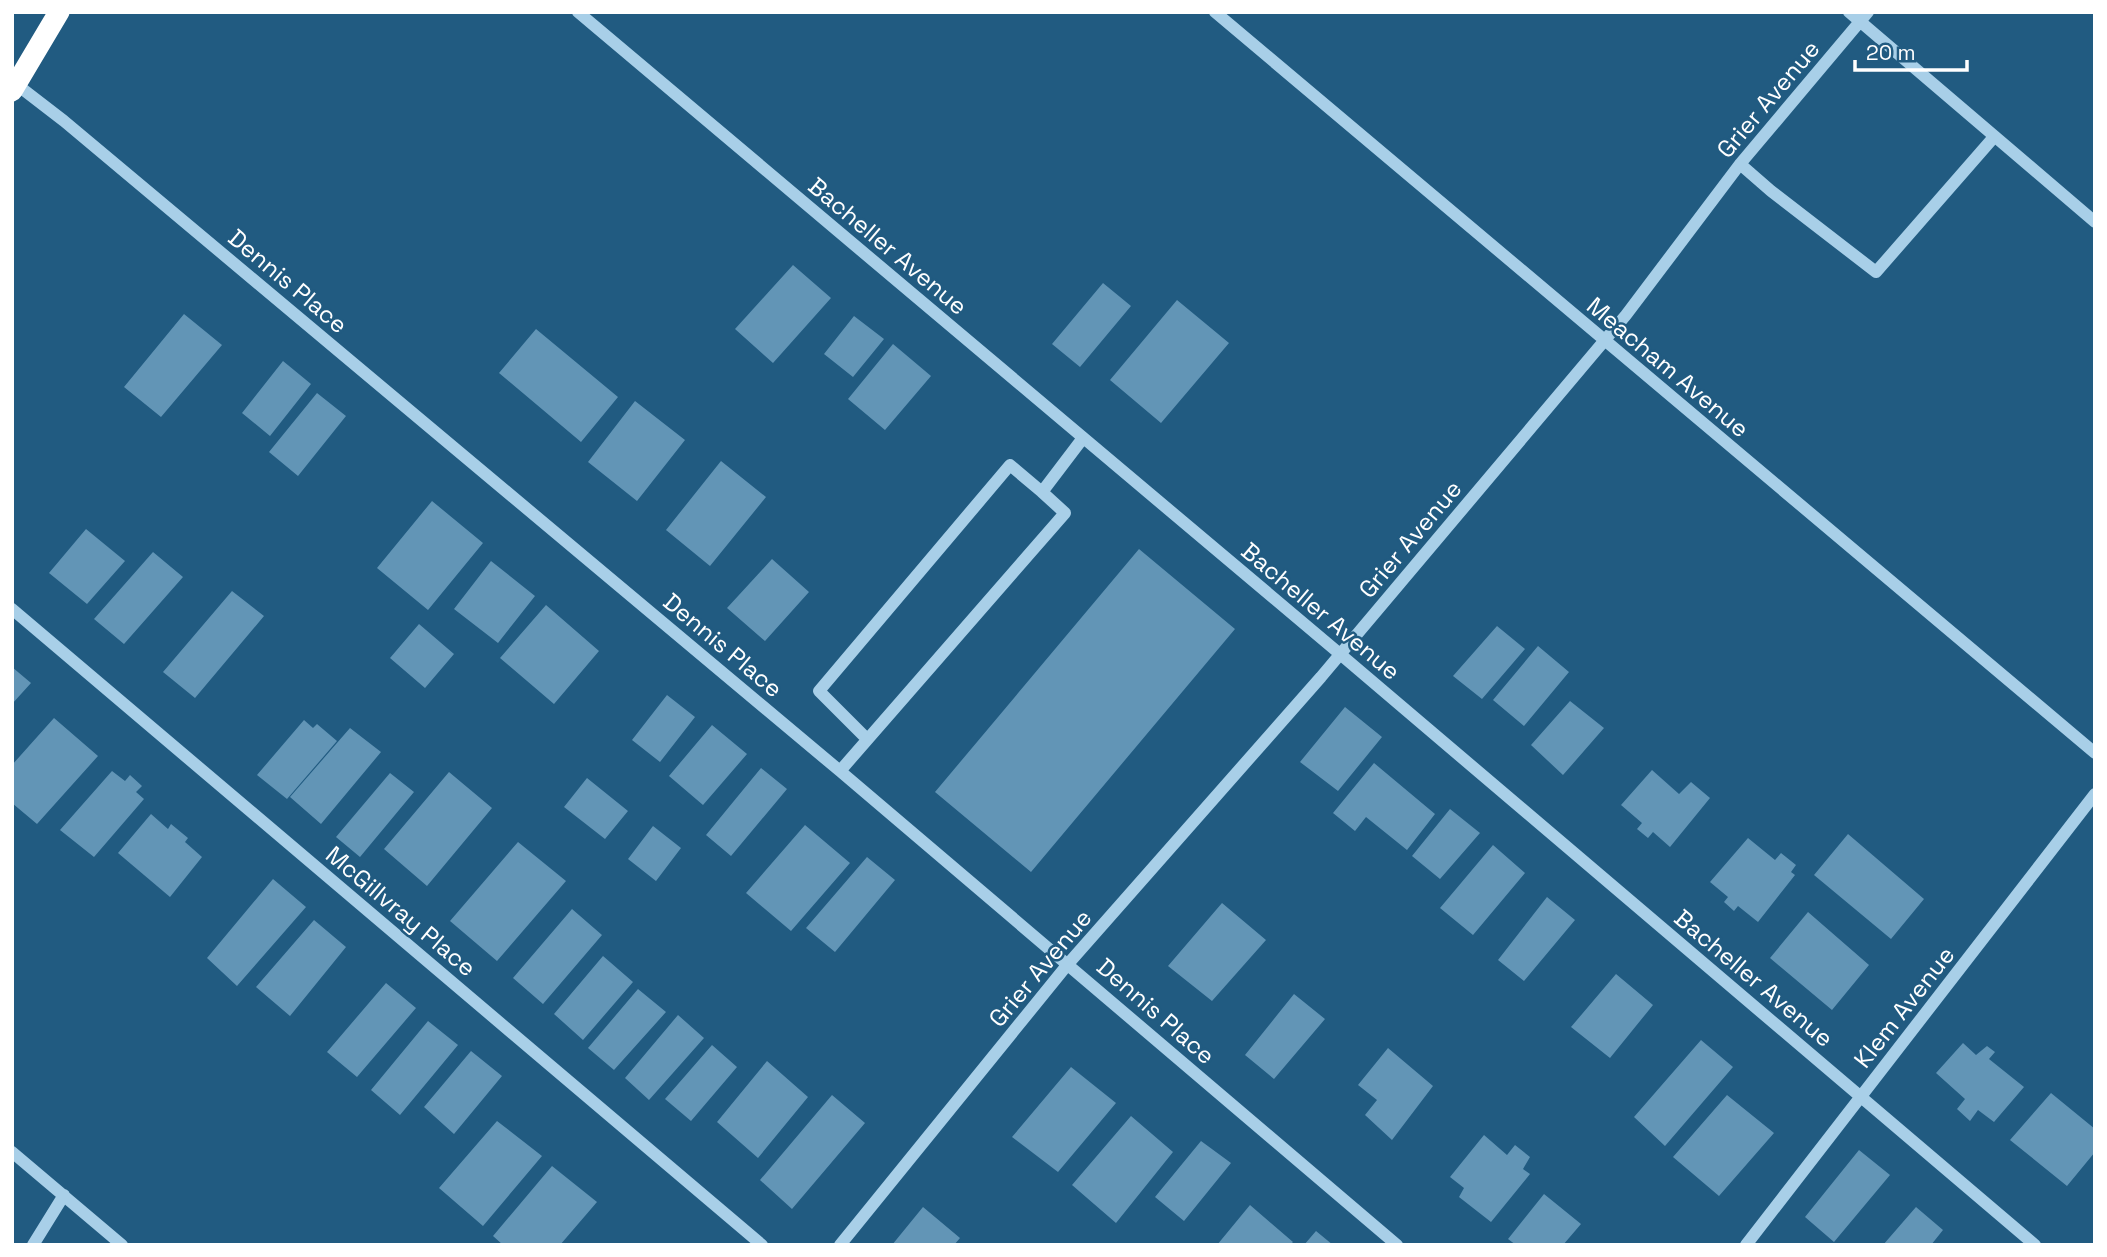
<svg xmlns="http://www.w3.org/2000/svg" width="2107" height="1257" font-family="'Space Grotesk',sans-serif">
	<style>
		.building { fill: #6295b6 }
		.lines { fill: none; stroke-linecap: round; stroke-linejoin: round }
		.minor { stroke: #a8cfe8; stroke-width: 12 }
		.highway { stroke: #fff; stroke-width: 21 }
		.labels { text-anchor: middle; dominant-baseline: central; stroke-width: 5; stroke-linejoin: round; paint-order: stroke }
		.street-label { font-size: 24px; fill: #fff; stroke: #215b81 }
	</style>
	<rect width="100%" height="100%" fill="#215b81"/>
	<path class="building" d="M793,265L831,298L773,363L735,329Z
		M1103,283L1131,306L1080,367L1052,344Z
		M1177,300L1229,343L1161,423L1110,380Z
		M184,314L222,345L161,417L124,387Z
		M854,316L884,339L853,377L824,354Z
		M536,329L618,397L581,442L499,373Z
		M893,344L931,376L885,430L848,399Z
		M283,361L311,384L270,436L242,413Z
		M317,393L346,416L298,476L269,452Z
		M635,401L685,440L637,501L588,462Z
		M721,461L766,497L710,566L666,530Z
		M432,501L483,543L428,610L377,568Z
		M86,529L125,561L87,604L49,573Z
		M1139,549L1235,629L1031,872L935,792Z
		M153,552L183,577L124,644L94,619Z
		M772,559L809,592L765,641L727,608Z
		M491,561L535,596L498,643L454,609Z
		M232,591L264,616L195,698L163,672Z
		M546,605L599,651L554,704L500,658Z
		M419,624L454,654L425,688L390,658Z
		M1497,626L1525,649L1482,699L1453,676Z
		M1538,646L1569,672L1524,726L1493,700Z
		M12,667L31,683L12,704Z
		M667,695L695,717L660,762L632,740Z
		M1570,701L1604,728L1563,775L1531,745Z
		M1345,707L1382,737L1338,791L1300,762Z
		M54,718L98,756L37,824L12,803V765Z
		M304,720L313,728L317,724L337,741L287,799L257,775Z
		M712,725L747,754L703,805L669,776Z
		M350,728L381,752L321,824L290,797Z
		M1374,763L1435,814L1407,850L1366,817L1355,831L1333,813Z
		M761,768L787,789L731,856L706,835Z
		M1652,770L1679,794L1691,782L1710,798L1670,847L1653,832L1648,838L1637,829L1642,823L1621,805Z
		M112,771L125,781L130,775L142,786L136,792L144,799L94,857L60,830Z
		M449,772L492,808L427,886L384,849Z
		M390,773L414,792L360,857L336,837Z
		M587,778L628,811L605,839L564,807Z
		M1450,809L1480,833L1440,879L1412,856Z
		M151,814L168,829L171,824L188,838L185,842L202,857L170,897L118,853Z
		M805,825L850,863L791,931L746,893Z
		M653,826L681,848L656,881L628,859Z
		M1848,834L1924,899L1891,939L1814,875Z
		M1748,838L1775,860L1781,853L1796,865L1791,872L1795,875L1758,922L1738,906L1734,911L1724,902L1728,897L1710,882Z
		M518,842L566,881L497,961L450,921Z
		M1493,845L1525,873L1473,935L1440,908Z
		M867,857L895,880L835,952L806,928Z
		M273,879L306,907L237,986L207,958Z
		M1547,897L1575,920L1524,981L1498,960Z
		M1222,903L1266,940L1212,1001L1168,966Z
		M572,909L602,935L543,1004L513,978Z
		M1808,912L1869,965L1832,1010L1770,958Z
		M314,920L346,947L290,1016L256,987Z
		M603,956L633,982L583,1040L554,1014Z
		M1616,974L1653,1005L1610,1058L1571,1027Z
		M386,983L416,1008L357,1077L327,1052Z
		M638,989L666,1012L614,1070L588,1048Z
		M1294,994L1325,1019L1274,1079L1245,1055Z
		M678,1015L704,1038L649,1100L625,1078Z
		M428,1021L458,1045L400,1115L371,1090Z
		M1701,1040L1733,1067L1665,1146L1634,1117Z
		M1963,1043L1976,1055L1987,1046L1995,1052L1989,1059L2024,1087L1994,1122L1978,1110L1970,1121L1957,1109L1965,1099L1936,1073Z
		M712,1045L737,1067L691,1121L665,1099Z
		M1388,1048L1433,1086L1392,1140L1365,1115L1377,1100L1358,1085Z
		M471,1051L502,1076L454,1134L424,1107Z
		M767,1061L808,1097L758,1158L717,1122Z
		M1071,1067L1116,1103L1058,1172L1012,1137Z
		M2051,1093L2095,1129V1152L2067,1186L2010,1140Z
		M832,1095L865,1123L792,1209L760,1180Z
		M1727,1095L1774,1133L1719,1196L1673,1157Z
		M1131,1116L1173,1152L1116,1223L1072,1185Z
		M497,1121L542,1156L483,1226L439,1188Z
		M1484,1135L1507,1155L1515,1145L1530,1157L1523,1169L1530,1174L1491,1222L1459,1197L1464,1188L1450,1177Z
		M1201,1141L1231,1163L1184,1221L1155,1197Z
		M1859,1150L1890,1175L1834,1242L1805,1217Z
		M552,1166L597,1202L560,1245H503L493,1236Z
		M1544,1194L1581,1224L1563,1245H1516L1508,1239Z
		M1250,1205L1293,1242L1290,1245H1217Z
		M923,1207L960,1238L954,1245H892Z
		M1916,1207L1943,1230L1931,1245H1883Z
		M1316,1231L1333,1245H1304Z"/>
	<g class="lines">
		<path class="minor" d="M578,12L1340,654L2035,1245
			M1215,12L2095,753
			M1849,12L2095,222
			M16,84L64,121L840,771L1397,1245
			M1740,164L1771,191L1876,272L1994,137
			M12,609L762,1245
			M867,739L819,691L1010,465L1042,492
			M840,771L1065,513L1042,492L1083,438
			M12,1152L122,1245
			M33,1245L64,1195
			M840,1245L1068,964L1321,677L1626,315L1740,164L1868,12
			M1746,1245L2095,794"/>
		<path class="highway" d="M12,91L59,12"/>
	</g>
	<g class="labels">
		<g class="street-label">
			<text transform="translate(1768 99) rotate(-50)">Grier Avenue</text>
			<text transform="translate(888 246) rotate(40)">Bacheller Avenue</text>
			<text transform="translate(288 281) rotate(40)">Dennis Place</text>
			<text transform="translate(1668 367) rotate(40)">Meacham Avenue</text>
			<text transform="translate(1410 539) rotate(-50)">Grier Avenue</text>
			<text transform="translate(1321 611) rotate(40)">Bacheller Avenue</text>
			<text transform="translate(723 645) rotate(40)">Dennis Place</text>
			<text transform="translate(401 911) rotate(40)">McGillvray Place</text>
			<text transform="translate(1040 968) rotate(-50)">Grier Avenue</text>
			<text transform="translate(1754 978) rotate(40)">Bacheller Avenue</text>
			<text transform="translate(1904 1007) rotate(-52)">Klem Avenue</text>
			<text transform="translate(1156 1011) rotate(41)">Dennis Place</text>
		</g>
	</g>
	<rect width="2107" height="1257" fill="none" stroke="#ffffff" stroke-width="28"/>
	<path d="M1855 60v10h112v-10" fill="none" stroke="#ffffff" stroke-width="3.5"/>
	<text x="1866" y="60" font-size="21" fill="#ffffff" stroke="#215b81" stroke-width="5" paint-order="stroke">20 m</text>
</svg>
